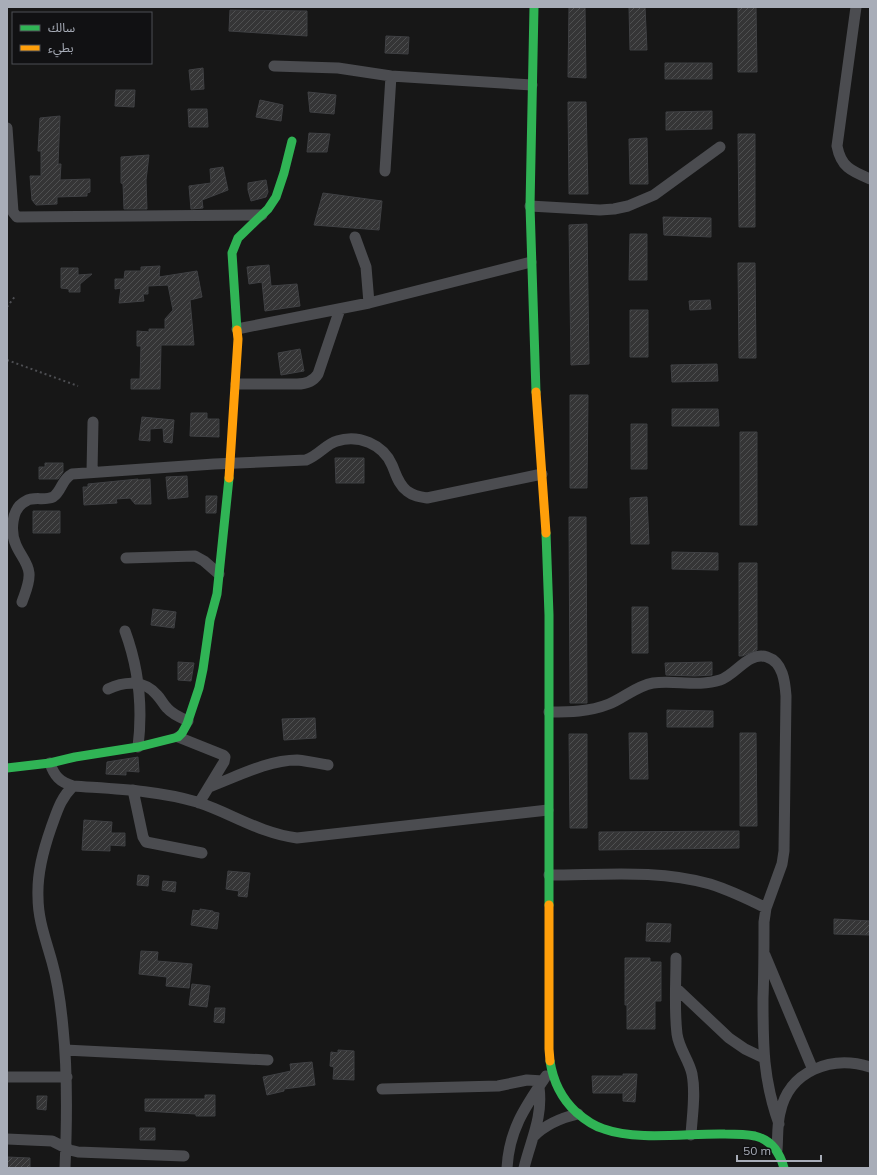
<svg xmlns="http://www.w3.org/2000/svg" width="877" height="1175" font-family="Mulish,'Noto Sans Arabic',sans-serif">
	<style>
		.building { fill: url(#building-hatch); stroke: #3f4043 }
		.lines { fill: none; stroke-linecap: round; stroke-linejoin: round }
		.path { stroke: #4d4e52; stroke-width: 2; stroke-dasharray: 2 3; stroke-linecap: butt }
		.street { stroke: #4b4c50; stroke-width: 11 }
		.fast { stroke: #30b455; stroke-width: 9 }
		.slow { stroke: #ff9f0a; stroke-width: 9 }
	</style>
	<defs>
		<pattern id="building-hatch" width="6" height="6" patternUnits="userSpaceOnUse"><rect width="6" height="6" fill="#353536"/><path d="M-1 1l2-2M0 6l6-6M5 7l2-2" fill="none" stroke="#4f5051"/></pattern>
	</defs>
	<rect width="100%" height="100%" fill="#171717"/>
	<path class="building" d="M569,7H585L586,78L568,77Z
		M629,7H645L647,50H630Z
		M738,7H756L757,72H738Z
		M230,10L307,11V36L229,31Z
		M386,36L409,37L408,54L385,53Z
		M665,63H712V79H665Z
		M203,68L204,89L191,90L189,70Z
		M116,90H135L134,107L115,106Z
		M308,92L336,95L334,114L310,112Z
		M260,100L283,105L281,121L256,117Z
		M568,102H586L588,194H569Z
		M188,109H207L208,127H189Z
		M712,111V129L666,130V112Z
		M60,116L58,164H61L60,180L90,179V192L87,193V196L57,197V204L36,205L32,200L30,176H41V151H38L40,118Z
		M309,133L330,134L327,152H307Z
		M738,134H755V227H739Z
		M647,138L648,184H630L629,139Z
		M149,155L146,180L147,209H124L123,184L121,183V157Z
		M223,167L228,190L202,200L203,208L191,209L189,186L211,183L210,169Z
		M266,180L268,192L266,197L251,201L248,190V183Z
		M323,193L382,201L379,230L314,225Z
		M663,217L711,218V237L664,235Z
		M587,224L589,364L571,365L569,225Z
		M630,234H647V280H629Z
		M738,263H755L756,358H739Z
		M269,265L271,286L297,284L300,306L265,311L262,282L249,284L247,267Z
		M160,266L159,277L197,271L202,297L190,300L194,345H161L160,389H131V379H140L141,346H137V331L149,332V329H165V319L173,310L168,285L148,286V294H143L144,301L119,303L121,288L115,289V279H124L125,271H141V267Z
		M61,268H78V275L92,274L80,284V292H69V289L61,288Z
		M710,300L711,309L690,310L689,301Z
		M630,310H648V357H630Z
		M300,349L304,371L281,375L278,353Z
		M717,364L718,381L672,382L671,365Z
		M570,395H588L587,488H570Z
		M672,409H718L719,426H672Z
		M191,413H207V419H219V437L190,436Z
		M142,417L174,420L172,443L164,442L163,428L150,429V441L139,440Z
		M631,424H647V469H631Z
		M740,432H757V525H740Z
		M335,458H364V483H336Z
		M45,463H63V472L58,479H39V467H45Z
		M187,476L188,497L168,499L166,477Z
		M138,479V480L150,479L151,504H135L130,498L116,499L117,503L84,505L83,487H88V484Z
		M206,496H217L216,513H206Z
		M647,497L649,544H631L630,498Z
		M33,511H60V533H33Z
		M569,517H586L587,703H570Z
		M672,552L718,553V570L672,569Z
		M739,563H757V650L742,656H739Z
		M632,607H648V653H632Z
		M153,609L176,612L174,628L151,625Z
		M178,662L194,663L191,681L178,680Z
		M712,662V675L695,676L666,675L665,663Z
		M667,710L713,711V727H667Z
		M315,718L316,738L284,740L282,719Z
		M629,733H647L648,779H630Z
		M740,733H756L757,826H740Z
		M569,734H587V828H570Z
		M138,757L139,772L126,771V775L106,774L107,762Z
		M84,820L112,822L111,833H125V846L110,845V851L82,850Z
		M739,831V848L599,850V832Z
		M228,871L250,873L247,897L238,896L239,891L226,889Z
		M138,875L149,876L148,886L137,885Z
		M163,881L176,882L175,892L162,890Z
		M200,909L213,911V912L219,913L217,929L191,925L193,910L200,911Z
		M834,919L870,921V935L834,934Z
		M647,923L671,924L670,942L646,941Z
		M141,951L158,952L157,961L192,964L189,988L166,986L167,977L139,974Z
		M625,958H650V962H661V1001H655V1029H627V1005H625Z
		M192,984L210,986L207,1007L189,1005Z
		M215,1008H225L224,1023L214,1022Z
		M338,1050L354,1051V1080L333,1079L334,1067L330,1066L331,1052L338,1053Z
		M312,1062L315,1085L284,1089V1091L267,1095L263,1077L291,1071L290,1064Z
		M623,1074H637L635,1102L623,1101V1093H593L592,1076H623Z
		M205,1095H215V1116H196V1114L145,1111V1099H205Z
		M37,1096H47L46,1110L37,1109Z
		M140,1128H155V1140H140Z
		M7,1157L30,1158V1168H7Z"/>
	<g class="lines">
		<path class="path" d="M7,307L16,295
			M7,360L78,386"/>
		<path class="street" d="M856,7L837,146C841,167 851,171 870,179
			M274,66L338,68L391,76L532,85
			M7,128L13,212L17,217L262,215
			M385,171L391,76
			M530,206L600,210L614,209L628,206L654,195L720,147
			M355,237L366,267L369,303
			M237,329L369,303L531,262
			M236,384H297C306,384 313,382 318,374L340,309
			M92,472L93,422
			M126,558L195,556L204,561L219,574
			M22,602C25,593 30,583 29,573C28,562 20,555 16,545C10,532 11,508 26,501C34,496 44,501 53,497C62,491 61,480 72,474L214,464L306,460C319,455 326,444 337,441C358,434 383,444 392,465C396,474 398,484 407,491C413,496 420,497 427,498L542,474
			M125,631C139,669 143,706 138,747
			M108,689C125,681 145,680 157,695C161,699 163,704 167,708C172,714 181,718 188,721
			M549,712C569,712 589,712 609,704C624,698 636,686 653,683C674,680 699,687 720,680C736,675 748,651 767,657C783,662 785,682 786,696L784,851L782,864L766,908L764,922C764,948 764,973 763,999C763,1046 763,1079 779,1124
			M178,737L223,755L225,757L224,762L199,803
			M50,763C54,776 60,782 73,786C114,789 156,790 197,802C231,813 259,833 297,838L548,810
			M209,787C236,777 268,760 297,760C307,761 317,763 328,765
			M133,790L143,837L146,842L202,853
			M549,875C602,875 658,869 710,884C729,890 748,899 766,908
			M765,955L813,1070
			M676,958C676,983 674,1009 677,1034C679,1049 689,1060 692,1074C696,1094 692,1116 691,1135
			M676,988L729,1038L745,1049L764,1058
			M65,1050L268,1060
			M7,1077H67
			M382,1089L498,1086L527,1080L543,1081
			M533,1137C546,1124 560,1118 578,1114
			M7,1139L52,1141L70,1150L78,1152L184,1156
			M777,1150C778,1138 777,1125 780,1113C789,1070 832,1055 870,1067
			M65,1168C67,1121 68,1075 63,1028C61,1006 58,983 52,962C46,940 38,920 38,897C37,873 43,851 51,828C57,812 60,799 73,786
			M507,1168C509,1130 525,1107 546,1076
			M524,1168C531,1139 543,1118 539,1087"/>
		<path class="fast" d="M534,7L530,206L536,392
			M237,330L232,253L238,238L268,209L276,197L284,173L292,141
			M546,533L549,615V905
			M7,768L50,763L75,757L138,747L178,737L182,733L187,724L199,688L203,669L210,620L217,594L229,478
			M550,1061C553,1081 561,1098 576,1112C584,1119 593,1126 604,1129C637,1141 689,1133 725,1134C734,1134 745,1134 755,1136C771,1140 780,1153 784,1168"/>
		<path class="slow" d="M536,392L546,533
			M229,478L238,339L237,330
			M549,905V1049L550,1061"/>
	</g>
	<rect width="877" height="1175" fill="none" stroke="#a8adb8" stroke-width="16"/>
	<rect x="12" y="12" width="140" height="52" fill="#111113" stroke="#4d4f55"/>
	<rect x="20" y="25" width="20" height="6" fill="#30b455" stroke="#4d4f55"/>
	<text x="48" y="32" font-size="12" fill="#a8adb8">سالك</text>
	<rect x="20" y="45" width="20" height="6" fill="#ff9f0a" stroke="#4d4f55"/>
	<text x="48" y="52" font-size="12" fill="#a8adb8">بطيء</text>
	<path d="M737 1155v6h84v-6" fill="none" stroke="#a8adb8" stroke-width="2"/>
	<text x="743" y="1155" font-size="12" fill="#a8adb8" stroke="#111113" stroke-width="3" paint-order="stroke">50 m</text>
</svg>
